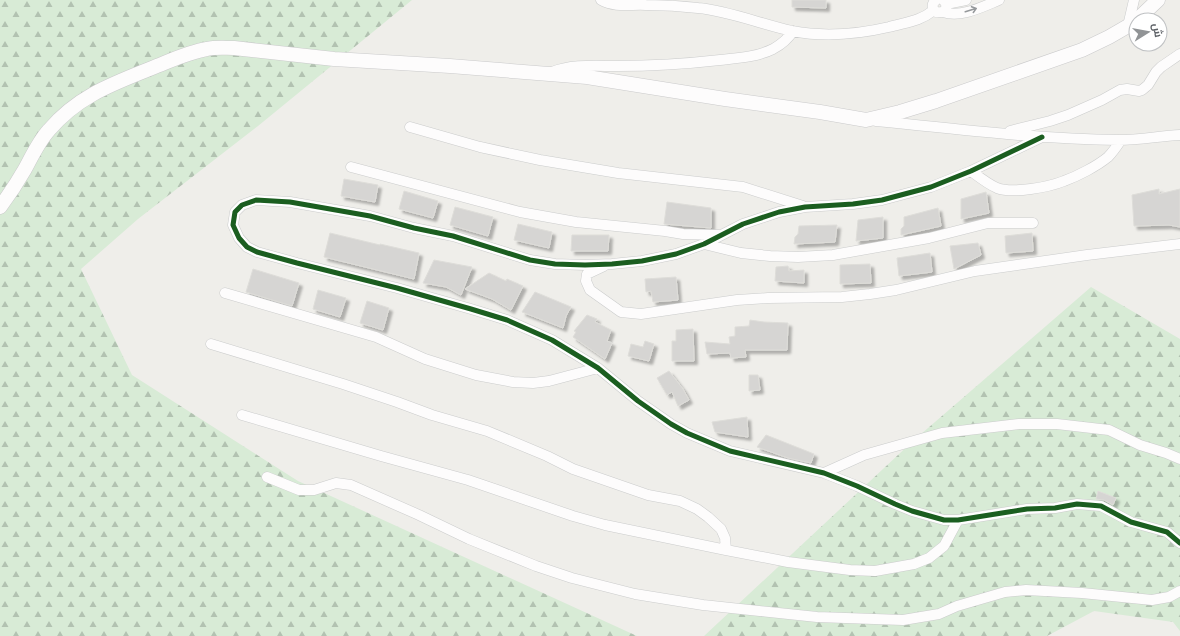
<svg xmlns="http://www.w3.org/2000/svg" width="1180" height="636" font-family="'Noto Sans',Cairo,sans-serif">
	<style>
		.forest { fill: url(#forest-firs) }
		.building { fill: #d6d5d3; stroke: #deddd9; filter: url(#shadow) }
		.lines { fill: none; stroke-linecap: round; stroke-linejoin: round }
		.street-casing { stroke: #cbcccc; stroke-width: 11 }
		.secondary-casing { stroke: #cacacb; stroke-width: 15 }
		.street { stroke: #fdfcfc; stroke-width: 10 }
		.secondary { stroke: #fdfcfc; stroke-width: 14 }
		.cycleway-casing { stroke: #fff; stroke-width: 8 }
		.cycleway { stroke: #1b5e20; stroke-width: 5 }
		.oneway { stroke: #96999c }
	</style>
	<defs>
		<pattern id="forest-firs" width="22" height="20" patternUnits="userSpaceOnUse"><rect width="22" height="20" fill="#d8ebd6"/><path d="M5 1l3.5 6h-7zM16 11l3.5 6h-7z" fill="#b2c2b1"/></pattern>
		<filter id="shadow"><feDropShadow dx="3.5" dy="3.5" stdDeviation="1" flood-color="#0004"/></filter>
	</defs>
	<rect width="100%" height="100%" fill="#efeeea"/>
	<path class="forest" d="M0,0H412L258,126L138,219L81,269L132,375L298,481L637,636H0Z
		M1091,287L1180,339V631L1173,622L1094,611L1047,636H704L913,441Z"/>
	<path class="building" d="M792,0H826V8L792,7Z
		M344,179L378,185L375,202L341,196Z
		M1159,189V194L1180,189V227L1169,225L1134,226L1132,195Z
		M404,191L438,201L433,218L399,209Z
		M986,192L989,213L961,219V199Z
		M667,202L711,208V228L664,224Z
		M455,207L493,217L488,236L450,225Z
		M938,208L941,226L901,235V229L904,226V217Z
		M883,217V238L856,241L858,220Z
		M518,224L552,232L549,248L514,240Z
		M837,225L835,242L794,244L795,237L798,234L799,226Z
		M330,233L380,245V244L419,253L414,279L324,257Z
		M1032,233L1033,251L1006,253L1005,236Z
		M572,235H609L608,251H571Z
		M978,243L981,255L954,269L950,246Z
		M930,253L932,272L899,276L897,258Z
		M434,260L472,267L461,295L446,287L423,283Z
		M870,264L871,283L840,284V265Z
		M788,266L789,271L804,270V283L775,281L776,267Z
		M253,269L299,283L292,306L246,292Z
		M489,273L506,281L507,279L523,286L511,310L492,299L465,289Z
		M676,277L678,300L653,302L651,291L646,292L645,279Z
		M318,290L346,298L340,317L313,309Z
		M535,292L571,307L566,316L563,328L522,312Z
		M367,301L389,308L383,330L360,323Z
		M587,315L597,319L595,322L611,330L607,341L612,343L605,359L573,337L576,332L574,331Z
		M750,320L764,322L788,323L787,350H745L746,357L731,358L730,353L707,354L705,342L730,344L729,337L735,336V327L749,326Z
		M693,329L694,361H672V341H676V330Z
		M645,341L654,344L649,361L628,356L631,344L643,347Z
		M669,371L683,389L689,400L678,406L672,392L667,395L657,378Z
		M749,375H758L760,390L749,391Z
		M747,417L748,437L715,432L712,422Z
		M766,435L814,454L811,463L788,458L757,447Z
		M1098,491L1116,498L1113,505L1104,500L1096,499Z"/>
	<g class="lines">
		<g class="street-casing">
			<path id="street" d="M601,0C615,8 631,4 646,5C663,5 681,6 698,8C730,11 760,24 792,31C823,37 859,34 889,27C906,22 919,22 934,10
				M936,0C931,4 932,9 936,12C945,14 950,6 943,0
				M946,4L966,0
				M943,12C961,18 982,7 999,0
				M1128,26L1134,0
				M552,72C572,64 595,66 616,66C650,66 685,64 720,60C738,58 757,57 773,49C782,44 788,39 793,31
				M876,121C957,129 1038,139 1119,140C1139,140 1160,136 1180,135
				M410,127L480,147L540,160L618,173L743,187L803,206
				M1010,131L1050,121L1068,115L1102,100L1120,90L1127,89L1139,91L1142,90L1148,85L1156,72L1161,67L1180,54
				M1042,137L971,171L931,187L882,200L853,204L805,207L779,212L743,224L704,244L676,254L642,261L612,264L585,265L555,264L530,260L453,236L414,228L370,216L290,202L256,200L242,205L235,212L233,225L239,238L247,247L257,252L297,263L397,288L471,309L507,320L552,340L598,368L638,401L671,424L687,433L730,451L824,473L857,486L895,504L912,511L944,520H958L1027,509L1055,508L1077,504L1101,506L1131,522L1167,532L1180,543
				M351,167L520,212L576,222L665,231L683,234L719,235
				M971,171C979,177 988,184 997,188C1013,194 1049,187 1064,181C1078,176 1097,166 1108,157C1113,152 1117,146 1121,140
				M704,244L741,253L770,256L798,257L833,255L929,238L988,223H1033
				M604,266L587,274L586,281L590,290L621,312L641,314L737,300L768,298L842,297L870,294L896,290L975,271L1087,255L1180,244
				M225,293L376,337L425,359L476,375L513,382L533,383L549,381L598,368
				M211,344L343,384L397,402L432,415L487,431L547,456L573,469L648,495L680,501L697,509L708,517L721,529L725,538L726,550L788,562L850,570L875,571L914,564L929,558L944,546L958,520
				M242,415L381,456L468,480L573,516L605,525L726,550
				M824,473L864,455L942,433L1019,424H1057L1109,430L1140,445L1166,453L1180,459
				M267,477L299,490H314L336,483L351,485L419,515L469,539L536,566L572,578L635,594L703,605L817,617L903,620L939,614L957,606L1005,592L1026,590L1082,593L1152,600L1169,597L1180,591"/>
		</g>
		<g class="secondary-casing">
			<path id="secondary" d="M0,207C9,195 17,183 25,169C32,156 39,141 49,130C78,96 112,84 152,68C170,61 188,52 207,49C216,47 225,48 234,48L334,59L450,66L587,77L725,99L820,112L866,120L900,112L936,101L1082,50L1109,37L1128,26L1141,16L1158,0"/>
		</g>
		<use href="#street" class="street"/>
		<use href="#secondary" class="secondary"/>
		<g class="cycleway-casing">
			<path id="cycleway" d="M1042,137L971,171L931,187L882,200L853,204L805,207L779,212L743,224L704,244L676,254L642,261L612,264L585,265L555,264L530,260L453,236L414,228L370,216L290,202L256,200L242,205L235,212L233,225L239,238L247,247L257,252L297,263L397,288L471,309L507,320L552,340L598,368L638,401L671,424L687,433L730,451L824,473L857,486L895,504L912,511L944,520H958L1027,509L1055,508L1077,504L1101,506L1131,522L1167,532L1180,543"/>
		</g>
		<use href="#cycleway" class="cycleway"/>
	</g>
	<defs><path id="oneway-shaft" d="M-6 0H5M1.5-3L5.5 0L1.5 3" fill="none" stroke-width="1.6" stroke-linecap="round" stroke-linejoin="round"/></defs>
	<use class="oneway" href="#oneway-shaft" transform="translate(971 10) rotate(-17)"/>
	<g transform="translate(1148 32) rotate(79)"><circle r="19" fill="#ffffff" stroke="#bfc1c3"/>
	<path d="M0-3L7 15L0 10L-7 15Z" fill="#919496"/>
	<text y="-6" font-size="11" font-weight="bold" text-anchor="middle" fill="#5f6368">ش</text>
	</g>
</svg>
